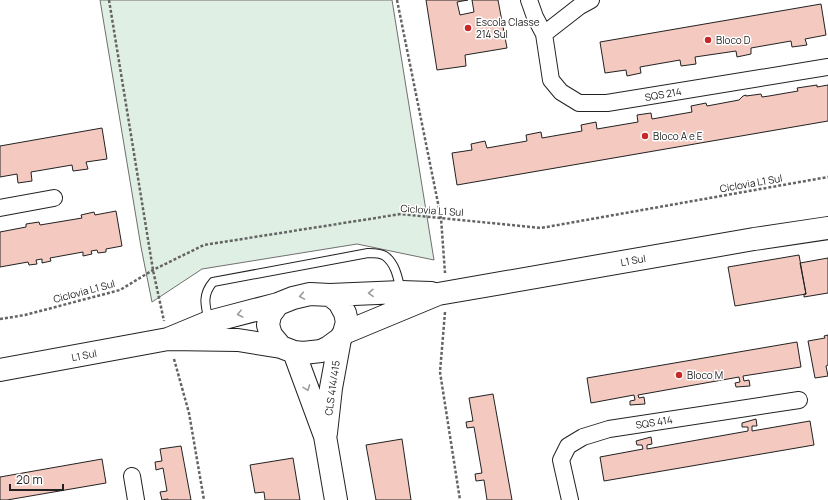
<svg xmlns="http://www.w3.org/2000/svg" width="828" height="500" font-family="Manrope,sans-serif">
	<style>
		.green { fill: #e0efe3; stroke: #6f6f6f }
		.building { fill: #f3c9c0; stroke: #222 }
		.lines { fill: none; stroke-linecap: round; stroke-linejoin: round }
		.lane-casing { stroke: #222; stroke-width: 10 }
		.street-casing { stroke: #222; stroke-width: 18 }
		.secondary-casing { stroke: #222; stroke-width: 24 }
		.path { stroke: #646464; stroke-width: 2.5; stroke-dasharray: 3 2; stroke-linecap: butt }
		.lane { stroke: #fff; stroke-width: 8 }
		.street { stroke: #fff; stroke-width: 16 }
		.secondary { stroke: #fff; stroke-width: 22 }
		.oneway { stroke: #9c9c9c }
		.poi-dot { fill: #c62828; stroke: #fff; stroke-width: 1.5 }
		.labels { text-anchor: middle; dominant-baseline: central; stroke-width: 3; stroke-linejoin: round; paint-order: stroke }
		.poi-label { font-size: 10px; fill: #222; stroke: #fff; text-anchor: start }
		.street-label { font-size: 10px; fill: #222; stroke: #fff }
	</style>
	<rect width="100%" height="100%" fill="#fff"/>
	<path class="green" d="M100,0H392L434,260L357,244L202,269L152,302L141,247Z"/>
	<path class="building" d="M426,0H468L457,2L460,15L474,12L472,0H498L507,48L465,55L466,66L437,70Z
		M821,4L826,35L805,39L807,45L792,47L791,41L751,48V54L737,57L736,51L695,57L696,64L681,66L680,60L640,67L641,73L627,76L626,70L605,73L600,42Z
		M817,85V87L828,85V121L457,185L452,153L472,150L471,144L485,141L487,148L527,141L526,135L541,132L542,138L582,131L581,125L596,122L597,129L638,122L637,115L651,113L652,119L692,112L691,106L706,103L707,106L739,100L743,96L746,95V96L761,94L762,97L769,96L798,91L797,88Z
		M102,128L107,159L86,162L88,169L73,171L72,165L31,172L32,181L18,183L17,174L0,177V146Z
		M116,211L122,246L106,249V252L98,253L97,250L91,251L92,254L83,256V252L50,258L51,261L42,263V259L36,260L37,264L29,265L28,262L0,267V232L26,227V224L39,222L40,225L82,218L81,215L94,212L95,215Z
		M799,255L806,294L735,306L728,267Z
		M828,258V293L804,297V294H806L800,263Z
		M828,335V365L826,366L828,376L815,378L808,341L825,338L824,336Z
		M797,342L801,367L743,376L744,381L749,380L750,386L736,387L735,383L740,382L739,377L638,395L639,398L644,397L645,404L630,405V401L635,400L634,395L591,403L587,378Z
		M493,394L512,500H487L484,480L476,481L475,474L482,473L474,427L467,428L466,422L473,421L469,398Z
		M756,419L757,426H752V431L810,421L814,445L604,481L600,457L643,449L642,445H637L636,441L651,437L652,444L647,445V449L748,431V427H742V423Z
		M402,439L411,500H376L366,445Z
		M181,446L191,500H168V499L162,500L160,492L167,491L163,468L156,470L155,462L162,461L160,449Z
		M293,458L300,500H265L264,492L255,493L250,465Z
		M102,459L106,483L7,500H0V477Z"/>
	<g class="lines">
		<g class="lane-casing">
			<path id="lane" d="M209,321C205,305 202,295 213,282L368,253C373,253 381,253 385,256C396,264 398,279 401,291"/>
		</g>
		<g class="street-casing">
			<path id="street" d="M529,0L535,17L544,34L551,80L561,92L579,103H607L828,67
				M544,34L580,6L591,0
				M0,208L54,198
				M132,476L136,500
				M570,500L561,460L568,446L583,437L609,429L799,400"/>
		</g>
		<g class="secondary-casing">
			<path id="secondary" d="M330,295L401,292L431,293
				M344,333L438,294L754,239L828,228
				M168,339L209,322L278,304L293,298L310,294L330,295L339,302L345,313L347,322L344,333L340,339L329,347L321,351L303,353L294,352L281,347L271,335L268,325L270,315L278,304
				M294,352L325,436L336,500
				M0,370L168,339L238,340L281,347
				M326,433L331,388L340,339"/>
		</g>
		<path class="path" d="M109,0L153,270L164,321
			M397,0L441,218L445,273
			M445,312L440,372L460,500
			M0,319L25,315L120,290L153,270L204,245L401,214L541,228L828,177
			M174,359L189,413L204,500"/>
		<use href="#lane" class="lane"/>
		<use href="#street" class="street"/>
		<use href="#secondary" class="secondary"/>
	</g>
	<defs><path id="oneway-chevron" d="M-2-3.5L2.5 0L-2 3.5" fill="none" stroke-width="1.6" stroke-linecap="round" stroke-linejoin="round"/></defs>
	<g class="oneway">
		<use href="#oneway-chevron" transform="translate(371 293) rotate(178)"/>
		<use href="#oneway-chevron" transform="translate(302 296) rotate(170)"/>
		<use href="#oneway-chevron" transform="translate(240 314) rotate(166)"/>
		<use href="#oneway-chevron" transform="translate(307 388) rotate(70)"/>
	</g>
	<g class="poi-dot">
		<circle cx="468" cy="28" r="4"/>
		<circle cx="708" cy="40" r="4"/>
		<circle cx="645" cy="136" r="4"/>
		<circle cx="679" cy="375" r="4"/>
	</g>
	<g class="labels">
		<g class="poi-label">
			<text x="476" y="22">Escola Classe<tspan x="476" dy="12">214 Sul</tspan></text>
			<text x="716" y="40">Bloco D</text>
			<text x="653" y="136">Bloco A e E</text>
			<text x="687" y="375">Bloco M</text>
		</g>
		<g class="street-label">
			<text transform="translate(663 94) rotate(-10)">SQS 214</text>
			<text transform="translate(751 183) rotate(-10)">Ciclovia L1 Sul</text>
			<text transform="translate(432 210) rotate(4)">Ciclovia L1 Sul</text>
			<text transform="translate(633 260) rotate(-10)">L1 Sul</text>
			<text transform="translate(84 291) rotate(-15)">Ciclovia L1 Sul</text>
			<text transform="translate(84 355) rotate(-11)">L1 Sul</text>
			<text transform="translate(332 388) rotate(-82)">CLS 414/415</text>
			<text transform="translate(654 422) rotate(-9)">SQS 414</text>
		</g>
	</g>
	<path d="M10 484v6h53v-6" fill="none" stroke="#222222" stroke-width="2"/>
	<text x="16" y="484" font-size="12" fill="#222222" stroke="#ffffff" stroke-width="3" paint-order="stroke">20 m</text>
</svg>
